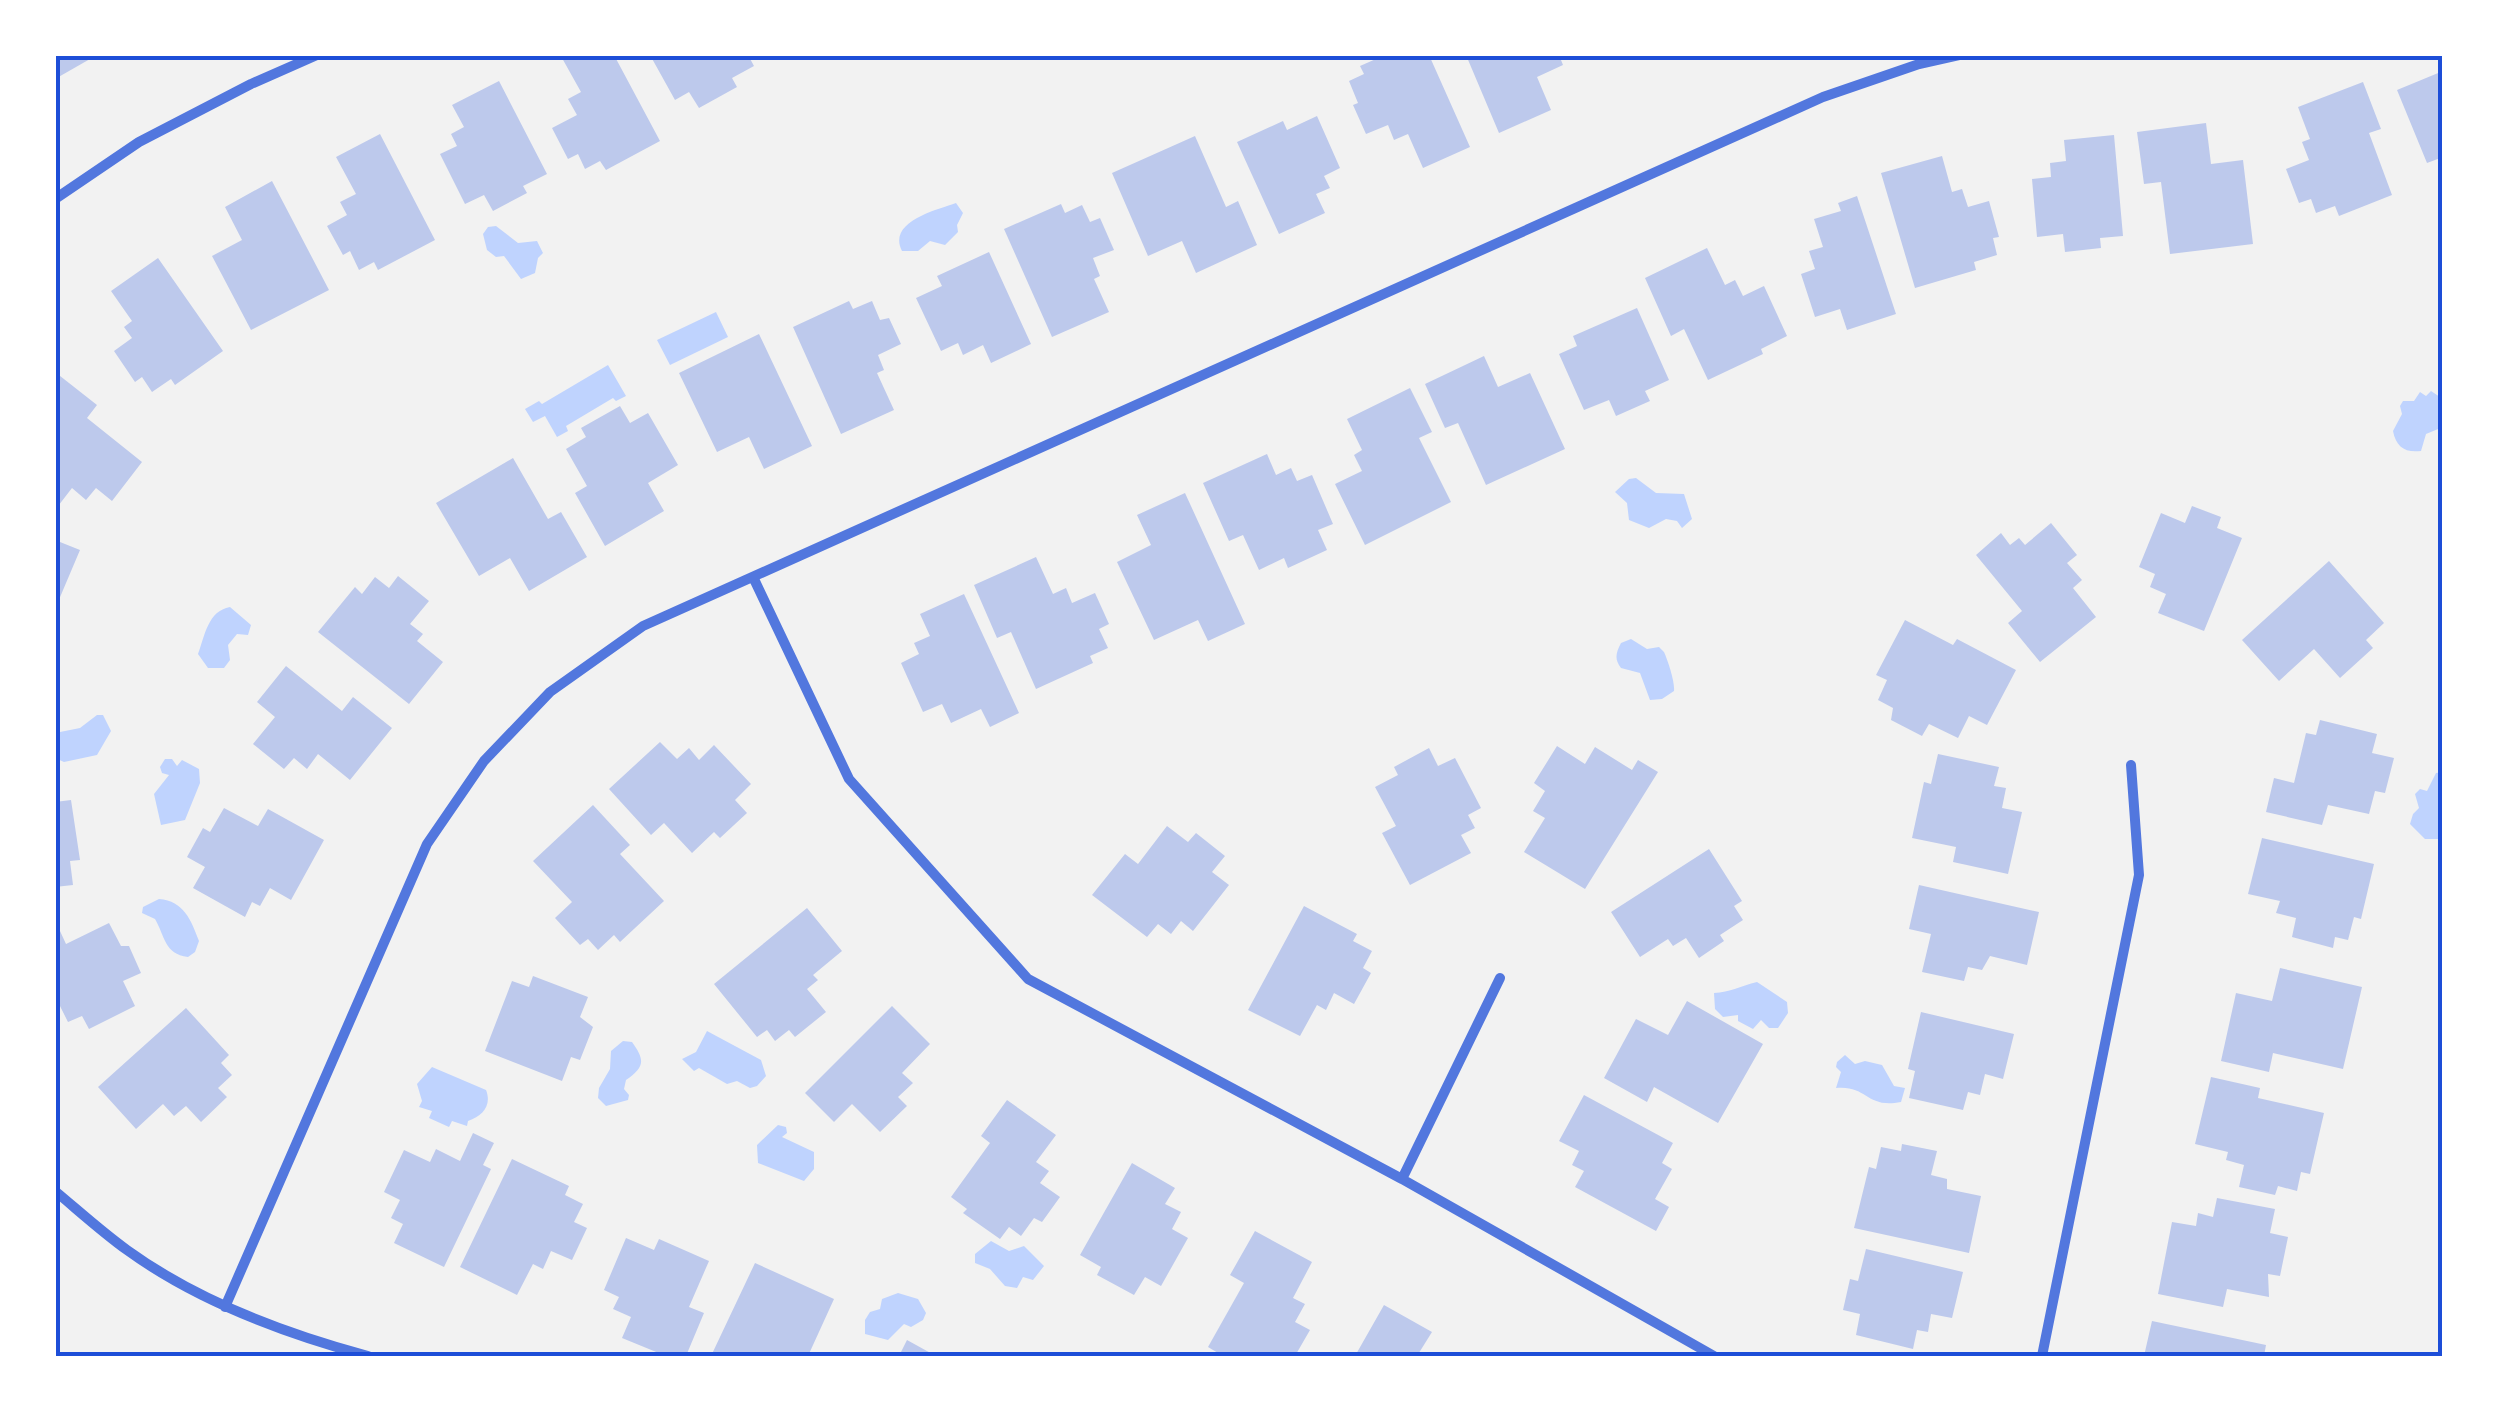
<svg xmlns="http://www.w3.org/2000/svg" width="2498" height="1411" font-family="Lato,sans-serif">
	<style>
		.water { fill: #bfd3fe }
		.building { fill: #bdc9ec }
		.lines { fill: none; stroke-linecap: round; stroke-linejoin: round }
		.minor { stroke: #5277de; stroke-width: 10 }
		.neatline { fill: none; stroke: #1d4ed8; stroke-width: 4 }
	</style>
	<rect width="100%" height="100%" fill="#f2f2f2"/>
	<path class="water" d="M956,203L963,213L957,225L958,232L945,245L930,241L918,251H902C887,222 936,210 956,203Z
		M496,226L518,243L537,241L543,253L538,258L535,273L521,279L504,256L496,257L487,250L483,234L488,227Z
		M716,312L728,337L670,365L657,340Z
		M608,365L626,396L616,401L613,398L566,426L568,431L557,437L545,416L533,422L525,409L539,401L542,404Z
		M2431,391L2443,399V427L2426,434L2421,451C2405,453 2396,447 2393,431L2402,414L2400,406L2403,401H2414L2420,392L2426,396Z
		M1636,478L1656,493L1684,494L1692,519L1682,528L1677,521L1666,519L1649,528L1629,520L1627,503L1615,492L1629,479Z
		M230,607L251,625L248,635L237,634L228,645L230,660L224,668H208L198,654C205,635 208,611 230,607Z
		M1631,639L1647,649L1659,647L1664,652C1668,661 1675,682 1674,691L1662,699L1650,700L1640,673L1621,668C1614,659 1616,653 1621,643Z
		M97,715H103L111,731L97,755L64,762L55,758V733L80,728Z
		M165,759H172L177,766L182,760L199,769L200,783L185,820L161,825L154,794L169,775L162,773L160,767Z
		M2443,772V839H2425L2410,824L2413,814L2419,808L2415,794L2420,789L2427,791L2436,773Z
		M159,899C184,901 191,920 199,941L195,952L188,957C164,954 165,936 155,919L142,913L143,907Z
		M1757,982L1787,1002L1788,1013L1778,1028H1769L1761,1020L1753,1029L1738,1021V1015L1723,1017L1715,1009L1714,993C1730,992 1741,986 1757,982Z
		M707,1031L761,1060L766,1076L757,1086L750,1088L737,1081L727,1084L699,1068L694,1071L682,1059L696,1052Z
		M623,1041L632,1042C645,1060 645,1067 626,1080L624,1089L629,1095L628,1100L606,1106L598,1098L599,1088L610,1069L611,1051Z
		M1845,1055L1855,1064L1865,1061L1882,1065L1894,1086L1905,1088L1901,1102C1866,1109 1868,1085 1836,1088L1841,1072L1836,1067L1837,1062Z
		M432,1067L486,1090C492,1105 483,1116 468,1121L467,1126L452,1121L449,1127L429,1118L432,1111L419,1107L422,1101L417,1084Z
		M778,1125L786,1127L787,1133L782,1137L814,1152V1169L804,1181L758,1163L757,1145Z
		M991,1241L1009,1251L1024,1246L1044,1266L1033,1280L1023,1277L1017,1288L1005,1286L990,1269L975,1263V1254Z
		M898,1293L918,1299L926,1313L923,1320L911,1327L904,1324L888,1340L865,1334V1320L870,1312L880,1309L882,1299Z"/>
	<path class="building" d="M55,55H97L55,79Z
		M568,55H614L660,141L606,170L600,161L585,169L578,154L568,159L552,128L577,115L568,99L581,92L562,58Z
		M650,55H748L754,66L732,78L737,87L699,108L689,92L675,100Z
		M1385,55H1429L1470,147L1423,168L1408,134L1394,140L1388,125L1366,134L1353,105L1358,103L1349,81L1364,74L1360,66Z
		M1466,55H1559L1563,65L1537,77L1551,110L1499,133Z
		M2443,71V157L2427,163L2397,90Z
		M499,81L547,174L523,186L527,193L493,211L484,195L465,204L440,154L457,146L451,134L464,127L452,105Z
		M2363,82L2381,129L2369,133L2392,195L2339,216L2335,206L2316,213L2311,199L2299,203L2286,169L2309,160L2302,142L2310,139L2298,107Z
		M1317,116L1340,168L1324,176L1330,188L1316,194L1325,213L1279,234L1237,142L1283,121L1287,130Z
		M2206,123L2211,164L2243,160L2253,244L2170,254L2161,182L2144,184L2137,132Z
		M380,134L435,240L378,270L374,262L359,270L350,251L343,255L327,226L347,215L340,202L356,194L336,157Z
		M2114,135L2123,236L2100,238L2101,248L2065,252L2063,234L2037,237L2032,179L2051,177L2050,163L2066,161L2064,140Z
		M1195,136L1226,207L1238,201L1257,245L1196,273L1182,241L1148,256L1112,173Z
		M1942,156L1952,192L1962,189L1968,207L1989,201L1999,237L1993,238L1997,255L1974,262L1976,270L1915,288L1881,173Z
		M272,181L329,290L251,330L212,256L242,240L225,207Z
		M1857,196L1896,314L1847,330L1840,309L1815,317L1801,274L1815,269L1809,251L1823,247L1814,219L1841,211L1838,203Z
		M1061,204L1065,213L1082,205L1090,222L1100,218L1114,250L1093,258L1100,276L1094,279L1109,312L1052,337L1004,229Z
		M1707,248L1725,285L1735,280L1743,296L1764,286L1787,336L1761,349L1763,354L1708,380L1684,329L1671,336L1645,278Z
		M989,252L1031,344L991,363L983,345L963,355L958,343L941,351L916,298L942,286L937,276Z
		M158,258L223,351L175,385L171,379L152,392L142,377L135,382L114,351L132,338L124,327L132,321L111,291Z
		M849,301L853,309L872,301L880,320L889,318L901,344L878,355L884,370L877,373L894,410L841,434L793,327Z
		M1637,308L1669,380L1645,391L1650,401L1616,416L1609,400L1584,410L1559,354L1577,346L1573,336Z
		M759,334L812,446L764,469L749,437L717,452L679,373Z
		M1484,356L1498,387L1530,373L1565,449L1486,485L1458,423L1445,428L1425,384Z
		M55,372L97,405L87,418L142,462L112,501L96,488L86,500L72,488L55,510Z
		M1410,388L1432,432L1419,438L1451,502L1365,545L1335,484L1362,471L1354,455L1362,450L1347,419Z
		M620,406L630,423L648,413L678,465L648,483L664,511L605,546L575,493L587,486L566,449L586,437L581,428Z
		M1267,454L1276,475L1291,468L1297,481L1312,475L1333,524L1318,530L1327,550L1288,568L1284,558L1259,570L1243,535L1229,541L1203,483Z
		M513,458L548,519L561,512L587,557L529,591L510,558L479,576L436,503Z
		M1185,493L1245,624L1208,641L1198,620L1154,640L1117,562L1151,545L1137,515Z
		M2192,506L2221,517L2217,528L2242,538L2204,631L2158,613L2166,594L2150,587L2155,574L2139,567L2161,513L2185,523Z
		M2051,523L2077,555L2067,563L2082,580L2073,588L2096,617L2040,662L2008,623L2022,611L1976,555L2001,533L2010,545L2019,538L2025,545Z
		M55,540L80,550L55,609Z
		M1036,557L1053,594L1066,588L1072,603L1095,593L1109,624L1099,629L1108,648L1090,656L1093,663L1036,689L1011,632L997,638L974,585Z
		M2329,561L2384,623L2366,640L2373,648L2340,678L2314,649L2279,681L2242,640Z
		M398,576L429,601L410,624L423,634L417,641L443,662L409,704L318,632L355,587L362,594L375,577L389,588Z
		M964,594L1019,713L990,727L981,709L951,723L942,704L923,712L901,663L919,654L914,643L930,636L920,614Z
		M1905,620L1953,645L1957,639L2016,670L1987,725L1969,716L1958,738L1929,724L1922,736L1891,720L1893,708L1878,700L1887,680L1876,675Z
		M286,666L342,711L353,697L392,728L350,780L318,754L307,769L294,758L284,769L253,744L275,717L257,702Z
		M2320,720L2377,734L2372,753L2394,758L2385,793L2375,791L2369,814L2328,805L2322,825L2266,812L2274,778L2294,783L2306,733L2316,735Z
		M660,742L677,759L689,748L699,760L714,745L751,784L735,800L747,813L720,838L714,832L692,853L664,823L651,835L609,789Z
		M1557,746L1585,764L1595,747L1632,770L1638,760L1658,772L1585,889L1524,852L1545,818L1533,811L1545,791L1534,783Z
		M1429,748L1438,766L1455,758L1481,808L1468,815L1475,828L1461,835L1471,853L1410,885L1382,833L1396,826L1375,787L1398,775L1394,767Z
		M1938,754L1999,767L1994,786L2006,788L2002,808L2022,812L2008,874L1953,862L1956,847L1912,838L1924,782L1931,784Z
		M71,800L80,860L70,861L73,885L55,887V802Z
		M593,805L630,845L620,854L664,901L620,942L614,935L598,950L588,939L580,945L555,918L572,902L533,861Z
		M224,808L258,826L268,809L324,840L291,900L270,888L260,906L252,902L245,917L193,888L205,867L187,857L203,828L210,832Z
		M1167,826L1188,842L1196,833L1225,856L1212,872L1229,885L1193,931L1181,921L1171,934L1158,924L1147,937L1092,895L1125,854L1138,864Z
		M2262,838L2374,864L2361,919L2354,917L2348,940L2335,937L2333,948L2292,937L2296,918L2276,913L2280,901L2248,894Z
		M1709,849L1742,901L1734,906L1743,920L1720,935L1724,941L1699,958L1686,938L1673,946L1668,939L1640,957L1611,912Z
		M1919,885L2039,912L2027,965L1990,956L1982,970L1968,967L1964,981L1922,972L1931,934L1909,929Z
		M1304,906L1357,934L1353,941L1372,951L1363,968L1371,973L1354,1004L1334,993L1326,1010L1317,1005L1300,1036L1248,1010Z
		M807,908L842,951L813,975L818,980L807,989L826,1012L795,1037L789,1030L775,1041L767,1030L757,1037L714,984Z
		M109,923L121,946H129L141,973L123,981L135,1006L89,1029L82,1016L68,1022L60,1006L55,1008V933L60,931L66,944Z
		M2280,968L2362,987L2343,1069L2273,1053L2269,1072L2221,1061L2236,993L2272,1001Z
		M533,976L588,997L580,1017L593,1027L580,1060L571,1057L562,1081L485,1051L512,981L529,987Z
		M1687,1001L1763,1044L1718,1123L1654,1087L1647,1102L1604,1078L1636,1019L1668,1035Z
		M892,1006L930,1044L902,1073L913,1083L898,1097L907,1106L880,1132L852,1104L834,1122L805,1093Z
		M186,1008L229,1055L221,1063L232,1075L218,1088L227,1097L201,1122L186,1106L174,1116L163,1104L136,1129L98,1087Z
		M1921,1012L2014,1034L2003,1079L1985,1074L1980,1095L1968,1092L1963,1110L1909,1098L1915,1071L1908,1069Z
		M2211,1077L2260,1088L2258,1098L2324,1113L2310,1174L2301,1172L2297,1191L2278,1186L2275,1195L2239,1187L2244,1165L2226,1160L2228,1152L2195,1144Z
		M1584,1095L1673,1143L1662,1163L1672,1169L1655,1199L1669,1207L1656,1231L1575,1187L1584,1171L1572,1165L1579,1151L1559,1141Z
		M1007,1100L1056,1135L1036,1162L1049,1171L1040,1183L1060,1197L1042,1222L1034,1218L1021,1236L1009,1227L1000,1239L963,1213L967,1209L951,1197L990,1143L981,1136Z
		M473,1133L494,1143L483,1165L491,1169L444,1267L394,1243L403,1224L391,1218L400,1200L384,1192L404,1150L430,1162L436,1149L460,1161Z
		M1902,1144L1937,1151L1931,1175L1947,1179V1189L1981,1196L1969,1253L1854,1228L1869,1167L1876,1169L1881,1147L1901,1151Z
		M512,1159L569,1186L565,1195L583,1204L574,1222L587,1228L572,1260L551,1251L543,1269L533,1264L517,1295L460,1267Z
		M1132,1163L1175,1188L1165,1204L1181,1212L1172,1229L1188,1238L1161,1286L1145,1277L1134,1295L1097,1275L1101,1267L1080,1255Z
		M2217,1198L2275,1209L2270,1233L2288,1237L2280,1276L2268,1274L2269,1297L2227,1289L2223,1307L2158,1294L2172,1222L2196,1226L2198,1213L2213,1217Z
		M1255,1231L1312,1262L1293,1298L1305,1304L1295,1322L1310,1330L1295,1356H1268L1260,1352L1257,1356H1223L1208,1347L1244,1283L1230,1275Z
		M626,1238L654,1250L659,1239L709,1261L689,1307L704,1313L686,1356H666L622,1338L631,1317L613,1309L619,1297L604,1290Z
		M1866,1249L1963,1272L1952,1318L1931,1314L1928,1332L1917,1330L1913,1349L1856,1335L1860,1314L1843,1310L1850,1279L1858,1281Z
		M755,1263L834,1299L808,1356H711Z
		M1384,1305L1432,1332L1417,1356H1355Z
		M2152,1321L2266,1345L2264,1356H2144Z
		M907,1340L936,1356H899Z"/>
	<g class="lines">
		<path class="minor" d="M55,199L139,142L251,84L317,55
			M754,579L849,779L1028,979L1402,1179L1714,1356
			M1402,1179L1500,978
			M55,1191C79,1211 102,1232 127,1250C196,1300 286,1334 368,1356
			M225,1307L427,844L484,761L550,692L643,626L1823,97L1919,64L1959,55
			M2042,1356L2139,875L2131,765"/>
	</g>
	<rect width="2498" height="1411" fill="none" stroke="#ffffff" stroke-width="115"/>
	<rect x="58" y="58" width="2382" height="1296" class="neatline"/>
</svg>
